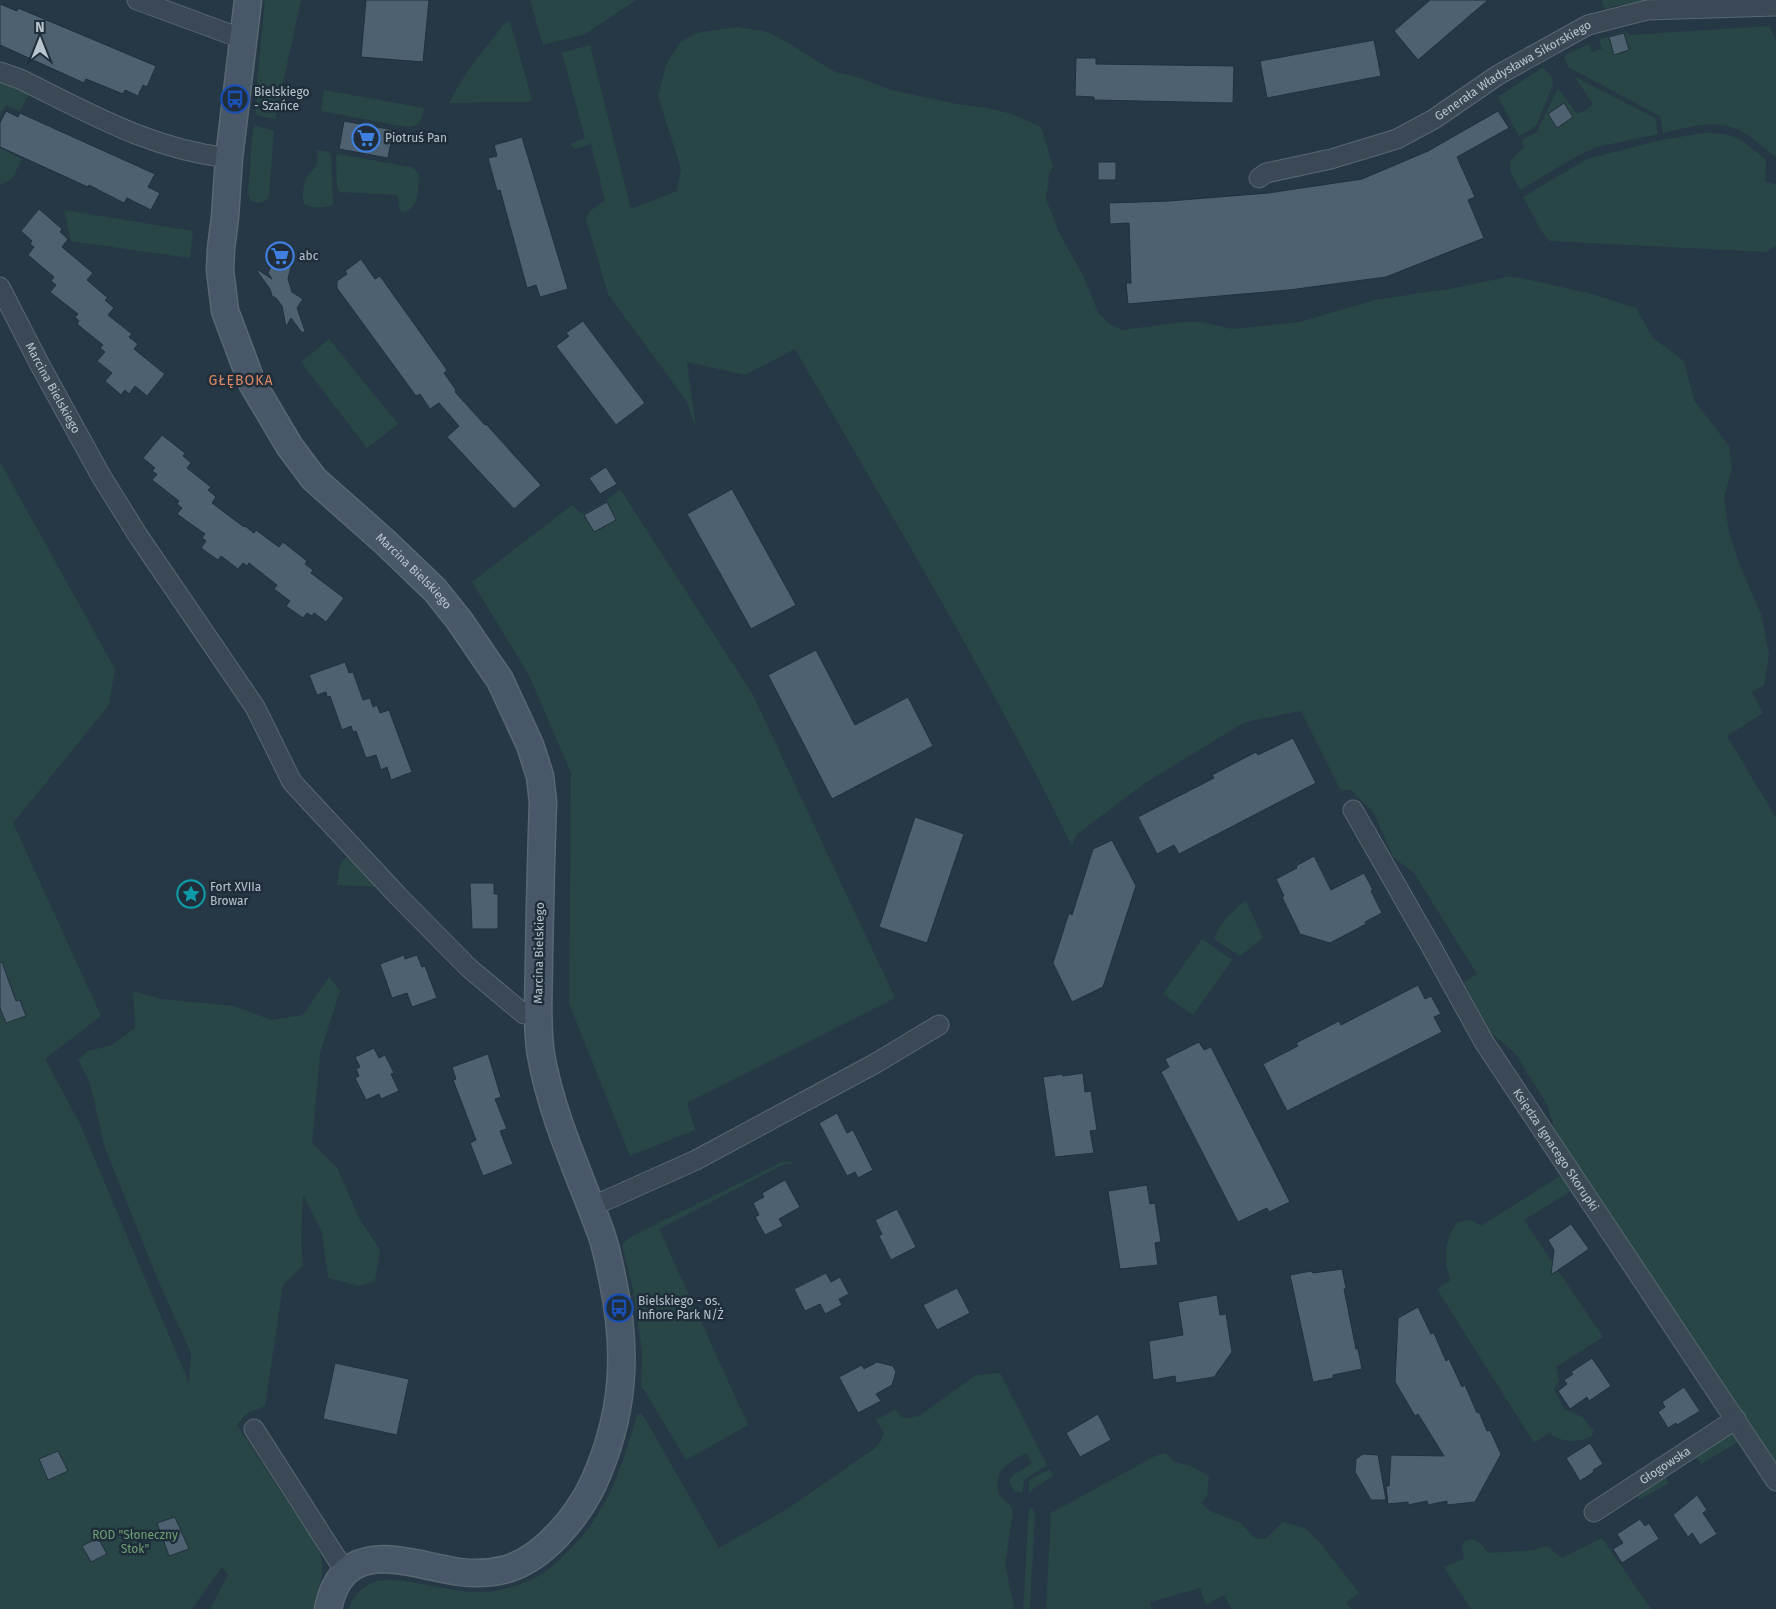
<svg xmlns="http://www.w3.org/2000/svg" width="1776" height="1609" font-family="'Fira Sans',sans-serif">
	<style>
		.green { fill: #284646 }
		.building { fill: #4e6171; stroke: #21303c }
		.lines { fill: none; stroke-linecap: round; stroke-linejoin: round }
		.street-casing { stroke: #596772; stroke-width: 21 }
		.secondary-casing { stroke: #596772; stroke-width: 29 }
		.street { stroke: #3a4955; stroke-width: 19 }
		.secondary { stroke: #485868; stroke-width: 26 }
		.labels { text-anchor: middle; dominant-baseline: central; stroke-width: 5; stroke-linejoin: round; paint-order: stroke }
		.street-label { font-size: 12px; fill: #b8c4ce; stroke: #1f2e3a }
		.poi-label { font-size: 12px; fill: #b8c4ce; stroke: #1f2e3a; text-anchor: start }
		.park-label { font-size: 12px; fill: #6ea072; stroke: #1f2e3a }
		.neighbourhood-label { font-size: 14px; letter-spacing: 1px; fill: #dd8864; stroke: #1f2e3a }
	</style>
	<rect width="100%" height="100%" fill="#263845"/>
	<path class="green" d="M265,0H301L275,119L257,115C252,104 262,92 257,81Z
		M530,0H636L585,34L543,45Z
		M1602,0H1714L1663,1L1614,6L1607,9L1604,8Z
		M510,21L532,100L528,102L449,103C464,73 485,48 506,22Z
		M1769,26L1776,41V157C1763,148 1749,133 1734,128C1712,120 1685,128 1663,133L1660,116L1568,67L1564,56L1588,44L1592,52L1602,49L1599,39L1625,31L1629,35Z
		M737,27L768,32L785,41L835,72L857,77L891,90L957,104L987,108L1012,114L1041,127L1053,167L1049,175L1046,199L1059,232L1083,276L1098,312L1108,323L1122,330L1182,322H1200L1232,329L1300,322L1375,300L1454,288L1507,277L1522,278L1592,294L1636,308L1653,338L1684,361L1694,400L1729,446L1732,469L1724,498L1729,533L1740,566L1761,614L1769,654L1764,685L1752,692L1763,713L1727,736L1776,818V1467L1559,1146L1548,1106L1515,1053L1490,1032L1464,982L1477,974L1414,873L1393,857L1374,813L1351,790L1341,791L1301,711L1245,722L1145,783L1076,835L1072,846C989,676 890,514 795,349L745,375L687,362L696,429L687,402L608,294L586,219L590,211L605,200L591,144L575,149L572,147L571,144L585,138L562,53L590,45L631,209L677,191L681,169L658,96L666,65L680,42L696,33Z
		M1543,67L1552,77L1553,84L1536,126L1519,136L1498,97Z
		M1575,77L1655,118L1658,134L1597,147L1577,156L1520,190L1510,171V161L1524,147L1522,140L1537,132L1558,88L1577,114L1586,110L1593,104Z
		M0,80L30,93L20,111L6,105L0,115Z
		M324,90L424,108C421,120 421,127 406,127L321,111Z
		M255,125L274,131L269,198C262,203 258,205 250,200L248,192L253,129Z
		M1703,133C1738,133 1740,139 1766,160L1765,182L1776,184V245L1766,252L1550,241L1542,232L1523,197L1587,159L1661,140Z
		M0,148L22,159L12,179L0,185Z
		M316,150L329,152L331,156L333,204C326,209 311,208 304,204C302,196 303,187 306,179C312,167 322,167 316,150Z
		M338,154L411,167L418,172L419,175C418,189 420,208 404,212L399,209L398,197L397,195L340,192L337,188L336,157Z
		M64,210L193,231L190,258L71,241Z
		M329,339L398,424L367,448L301,362Z
		M0,462L115,669L109,705L13,823L101,1016L45,1059L80,1124L189,1383L191,1353L160,1285L104,1145L90,1083L78,1060L88,1051L112,1045L135,1028L133,991L161,999L235,1006L271,1020L303,1015L329,977L340,991L320,1053L312,1143L337,1168L359,1218L380,1250L375,1281L360,1286L328,1278L322,1232L303,1195L301,1241L303,1266L283,1285L265,1406L246,1414L237,1425L318,1548C328,1578 318,1582 313,1609H210L228,1575L222,1567L192,1609H0Z
		M620,489L753,695L895,998L687,1103L695,1130L630,1156L569,1003L571,773L529,675L472,582L572,505L582,514L605,502Z
		M348,857L352,860L379,887L337,885C339,875 338,860 348,857Z
		M1246,901L1263,938L1240,956L1214,939C1221,922 1231,911 1246,901Z
		M1202,939L1232,960L1193,1015L1163,994Z
		M788,1161L796,1166L786,1163L659,1229L748,1425L686,1460L645,1391L641,1388L642,1351L632,1284L622,1244L630,1237L780,1163Z
		M1560,1176L1571,1191L1524,1220L1603,1337L1556,1367L1559,1381L1554,1389L1564,1409L1582,1417L1594,1431L1591,1437C1574,1443 1564,1443 1549,1433L1534,1443L1437,1289L1451,1280C1442,1260 1445,1240 1457,1222L1472,1220L1481,1226Z
		M1000,1373L1047,1465L1024,1480L1022,1493L1015,1492L1009,1482L1011,1477L1032,1463L1026,1453C1007,1464 992,1470 999,1495L1010,1505L1013,1513L1005,1564L1014,1609H349C351,1597 365,1584 378,1581C404,1576 446,1592 475,1592C491,1593 508,1589 523,1583C540,1577 550,1569 563,1556C606,1517 622,1469 637,1414H641L644,1417L719,1548L787,1509L874,1449L881,1441L884,1433L876,1420L896,1409L900,1416L904,1418L919,1416L976,1375Z
		M1732,1434L1738,1442L1701,1464L1695,1455L1726,1435Z
		M1166,1453L1174,1462L1188,1465L1209,1476L1207,1496L1201,1503L1210,1511L1241,1523L1254,1538L1265,1539L1283,1522L1305,1528L1322,1545L1359,1593L1346,1602L1351,1609H1232L1224,1595L1206,1605L1200,1588L1150,1602L1151,1609H1046L1051,1513L1155,1456Z
		M1050,1469L1053,1476L1034,1488L1029,1494V1480Z
		M1663,1474L1669,1483L1639,1500L1635,1492Z
		M1029,1507L1033,1510L1035,1515L1030,1609H1023Z
		M1602,1538L1651,1609H1471L1444,1567L1464,1559L1462,1545L1465,1541L1473,1539L1480,1543L1488,1553L1533,1550L1547,1546L1562,1558Z"/>
	<path class="building" d="M366,0H429L423,62L361,57Z
		M1430,0H1488L1418,60L1394,31Z
		M0,4L17,11L18,8L156,66L147,87L143,85L138,96L125,90L123,94L86,79L84,83L0,45Z
		M1624,33L1629,50L1614,55L1609,37Z
		M1374,40L1381,76L1267,98L1260,61Z
		M1076,58H1096V64L1234,66L1233,103L1094,100V97L1075,96Z
		M1564,103L1573,117L1557,128L1548,114Z
		M6,111L18,117L20,113L155,174L148,187L160,193L151,210L127,198L124,203L89,185L88,187L0,147V123Z
		M1498,111L1509,128L1457,157L1475,197L1468,200L1484,238L1386,277L1289,290L1128,304L1126,283H1131L1129,223L1110,224L1109,203L1169,201L1268,193L1362,179L1428,151Z
		M344,121L393,130L388,158L339,149Z
		M522,137L568,289L540,297L536,285L527,288L500,190L497,191L488,158L497,156L494,145Z
		M1098,162H1116V180H1098Z
		M39,209L62,229L60,232L68,239L62,247L93,273L87,280L108,298L105,300L114,308L108,315L132,334L129,337L138,344L134,349L165,374L147,396L135,386L129,394L125,390L121,395L105,381L112,373L97,361L105,352L100,348L103,345L77,324L79,321L75,317L78,314L50,292L56,285L51,281L54,277L28,255L34,247L30,244L32,241L21,231Z
		M286,245L290,259L291,267L288,279L292,292L303,299L297,308L305,331L302,333L291,318L286,327L282,306L276,298L272,296L270,289L257,271L258,270L272,279L268,273L272,264L267,252Z
		M361,259L375,279L380,276L447,370L444,373L456,390L455,392L485,425L486,424L541,485L514,509L447,437L459,426L439,403L430,409L420,394L416,396L337,288V281L347,274L345,271Z
		M583,321L645,403L616,425L556,346L569,336L566,333Z
		M162,435L185,453L183,456L191,463L187,468L211,487L208,490L216,497L212,503L244,527L245,526L254,533L256,530L279,547L283,542L307,561L305,564L313,570L311,573L344,598L326,622L314,613L312,616L307,613L303,618L286,606L290,601L274,589L277,585L249,563L247,566L243,563L238,569L221,556L218,560L201,548L206,541L202,538L205,534L177,514L182,508L177,504L179,501L152,480L157,474L152,471L155,468L143,458Z
		M606,467L617,484L600,494L589,478Z
		M732,489L796,605L751,629L687,514Z
		M607,502L616,520L594,532L584,515Z
		M816,650L855,725L908,697L933,746L832,799L768,675Z
		M345,662L349,673L353,672L363,700L370,698L373,707L377,705L380,713L389,710L412,772L391,780L387,767L381,770L376,755L366,758L356,731L353,732L351,726L342,730L330,696L327,697L326,692L317,695L309,675Z
		M1293,738L1316,783L1179,854L1174,845L1157,854L1138,817L1214,778L1212,775L1256,752L1258,755Z
		M915,817L964,834L927,943L879,927Z
		M1112,840L1136,886L1103,987L1072,1002L1053,963L1069,913L1072,915L1093,849Z
		M1314,856L1331,890L1364,873L1373,890L1371,891L1382,913L1365,922L1366,924L1330,943L1300,934L1282,897L1284,896L1276,879L1297,868L1296,866Z
		M470,883H494V894H498V929H472Z
		M404,955L405,959L417,955L422,967L425,966L437,998L412,1007L407,993L392,998L380,964Z
		M0,962H2L16,1001L20,1000L26,1016L6,1023L0,1008Z
		M1418,985L1425,999L1431,996L1441,1014L1434,1017L1442,1032L1287,1111L1263,1064L1298,1046L1296,1043L1339,1021L1341,1025Z
		M1199,1042L1204,1050L1211,1047L1290,1202L1269,1212L1267,1208L1238,1222L1161,1072L1169,1067L1165,1059Z
		M374,1048L379,1058L385,1055L394,1073L391,1074L399,1091L381,1099L379,1094L366,1100L355,1078L359,1076L356,1069L360,1067L355,1057Z
		M488,1054L501,1097L495,1099L507,1129L500,1131L513,1164L483,1176L470,1143L476,1140L453,1080L456,1079L452,1067Z
		M1083,1073L1085,1092L1091,1091L1097,1130L1090,1131L1094,1153L1055,1157L1043,1077L1062,1074L1063,1076Z
		M837,1113L847,1133L853,1130L873,1170L858,1178L855,1172L847,1176L819,1123Z
		M785,1180L800,1207L779,1219L783,1226L765,1235L755,1217L759,1215L753,1203L764,1197L762,1193Z
		M1147,1185L1150,1204L1155,1203L1161,1242L1155,1243L1158,1265L1120,1269L1108,1191Z
		M897,1209L916,1247L891,1260L879,1236L882,1234L875,1220Z
		M1571,1224L1589,1249L1551,1275L1554,1250L1548,1240Z
		M1342,1269L1346,1288L1344,1289L1356,1349H1358L1362,1369L1333,1375V1378L1313,1382L1290,1275L1311,1271L1313,1273Z
		M826,1273L831,1282L840,1277L849,1294L839,1299L842,1305L825,1314L820,1304L805,1311L794,1289Z
		M957,1288L970,1313L937,1330L923,1305Z
		M1217,1295L1220,1315L1226,1314L1232,1352L1214,1377L1176,1383L1175,1376L1153,1380L1149,1341L1183,1335L1178,1302Z
		M1418,1307L1431,1334L1434,1333L1446,1361L1449,1359L1462,1387L1465,1385L1477,1413L1479,1412L1487,1431L1490,1430L1501,1454L1475,1502L1447,1505V1501L1428,1505L1427,1501L1408,1505V1502L1388,1504L1386,1486H1389L1391,1455L1444,1456L1418,1414L1415,1416L1395,1382L1398,1318Z
		M1592,1358L1611,1386L1589,1401L1587,1397L1570,1409L1558,1391L1567,1384L1564,1380L1573,1374L1571,1372Z
		M877,1362L893,1366L896,1372L892,1385L876,1394L881,1401L858,1413L839,1377L862,1365L864,1369Z
		M335,1363L409,1379L397,1435L323,1419Z
		M1684,1387L1700,1411L1677,1425L1676,1423L1668,1428L1658,1412L1665,1407L1662,1402Z
		M1098,1414L1111,1440L1080,1457L1066,1433Z
		M1590,1443L1603,1464L1593,1470L1594,1472L1580,1481L1566,1458Z
		M58,1451L68,1471L48,1480L39,1459Z
		M1363,1454L1378,1455L1386,1500H1371L1355,1472L1356,1459Z
		M1697,1495L1707,1510L1703,1513L1717,1534L1700,1545L1692,1533L1688,1537L1673,1515Z
		M175,1517L189,1549L169,1556L157,1523Z
		M1640,1519L1645,1526L1649,1523L1659,1539L1622,1563L1613,1549L1623,1543L1617,1534Z
		M98,1538L107,1554L91,1562L82,1546Z"/>
	<g class="lines">
		<g class="street-casing">
			<g id="street">
				<path d="M137,0L243,39"/>
				<path d="M0,72L20,79C89,113 150,149 229,158"/>
				<path id="s1" d="M1259,178L1266,173L1331,159L1397,139L1434,119L1498,75L1588,25L1647,10L1776,6"/>
				<path id="s2" d="M0,287L40,365L101,476L139,537L255,707L292,782L399,897L469,968L524,1014H538"/>
				<path id="s3" d="M1353,810L1432,948L1484,1042L1776,1481"/>
				<path d="M591,1207L696,1160L876,1063L939,1025"/>
				<path d="M254,1429L346,1573"/>
				<path id="s4" d="M1594,1512L1736,1419"/>
			</g>
		</g>
		<g class="secondary-casing">
			<g id="secondary">
				<path id="s5" d="M248,0L229,158L225,217L221,249L220,270L225,311L252,383L290,447L314,479L385,542L435,590L459,620L500,680L530,745L540,776L543,802C541,854 540,905 539,957C539,989 536,1023 541,1055C552,1118 581,1177 602,1236C607,1251 610,1267 613,1282C628,1354 624,1416 593,1484C577,1517 544,1558 507,1569C492,1573 475,1574 460,1572C410,1565 343,1533 328,1609"/>
			</g>
		</g>
		<use href="#street" class="street"/>
		<use href="#secondary" class="secondary"/>
	</g>
	<defs>
		<g id="bus-ring" transform="scale(1.4375)"><circle r="9.5" fill="#1f2e3a" stroke="#1a4fb4" stroke-width="1.5"/><path d="M-5-6H5V4H4V6H2V4H-2V6H-4V4H-5ZM-3.5-4V0h7V-4ZM-3.5 1.2v1.5H-2V1.2ZM2 1.2v1.5H3.5V1.2Z" fill="#1a4fb4"/></g>
		<g id="supermarket-ring" transform="scale(1.4375)"><circle r="9.5" fill="#1f2e3a" stroke="#3f7fe0" stroke-width="1.5"/><path d="M-6-5.5h2.5l.6 2H6L4.5 2H-2.5L-4.4-4H-6ZM-1.5 3.2a1.3 1.3 0 1 0 .1 0ZM3 3.2a1.3 1.3 0 1 0 .1 0Z" fill="#3f7fe0"/></g>
		<g id="sight-ring" transform="scale(1.4375)"><circle r="9.5" fill="#1f2e3a" stroke="#0f9aa8" stroke-width="1.5"/><path d="M0-6L1.8-2.2L6-1.7L2.9 1.2L3.7 5.4L0 3.3L-3.7 5.4L-2.9 1.2L-6-1.7L-1.8-2.2Z" fill="#0f9aa8"/></g>
	</defs>
	<g fill-rule="evenodd">
		<use href="#bus-ring" x="235" y="99"/>
		<use href="#supermarket-ring" x="366" y="138"/>
		<use href="#supermarket-ring" x="280" y="256"/>
		<use href="#sight-ring" x="191" y="894"/>
		<use href="#bus-ring" x="619" y="1308"/>
	</g>
	<g class="labels">
		<g class="street-label">
			<text stroke="none"><textPath href="#s1" startOffset="279">Generała Władysława Sikorskiego</textPath></text>
			<text stroke="none"><textPath href="#s2" startOffset="114">Marcina Bielskiego</textPath></text>
			<text stroke="none"><textPath href="#s5" startOffset="640">Marcina Bielskiego</textPath></text>
			<text transform="translate(539 953) rotate(-89)">Marcina Bielskiego</text>
			<text stroke="none"><textPath href="#s3" startOffset="396">Księdza Ignacego Skorupki</textPath></text>
			<text stroke="none"><textPath href="#s4" startOffset="85">Głogowska</textPath></text>
		</g>
		<g class="poi-label">
			<text x="254" y="92">Bielskiego<tspan x="254" dy="14">- Szańce</tspan></text>
			<text x="385" y="138">Piotruś Pan</text>
			<text x="299" y="256">abc</text>
			<text x="210" y="887">Fort XVIIa<tspan x="210" dy="14">Browar</tspan></text>
			<text x="638" y="1301">Bielskiego - os.<tspan x="638" dy="14">Infiore Park N/Ż</tspan></text>
		</g>
		<g class="park-label">
			<text x="135" y="1535">ROD "Słoneczny<tspan x="135" dy="14">Stok"</tspan></text>
		</g>
		<g class="neighbourhood-label">
			<text x="241" y="380">GŁĘBOKA</text>
		</g>
	</g>
	<g transform="translate(40 40)" stroke="#1f2e3a" stroke-width="4" paint-order="stroke">
	<path d="M0-4L9 19L0 12L-9 19Z" fill="#b8c4ce"/>
	<text y="-8" font-size="14" font-weight="bold" text-anchor="middle" fill="#b8c4ce">N</text>
	</g>
</svg>
